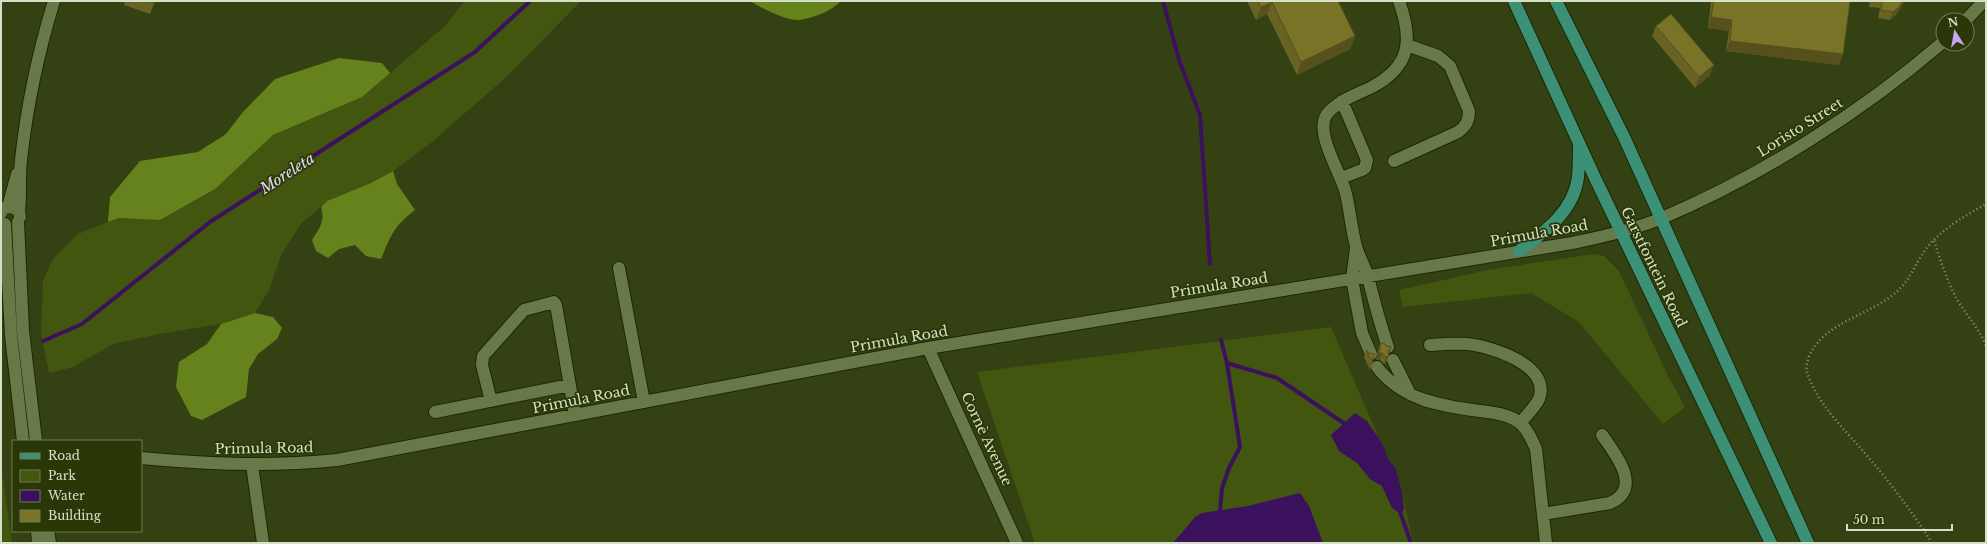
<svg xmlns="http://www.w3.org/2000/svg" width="1987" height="544" font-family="'Libre Baskerville',serif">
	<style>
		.green { fill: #42560f }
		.forest { fill: #66821d }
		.water { fill: #3b115e }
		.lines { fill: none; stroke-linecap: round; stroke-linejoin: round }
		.stream { stroke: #3b115e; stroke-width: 4 }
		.minor-casing { stroke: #1d2704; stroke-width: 14 }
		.major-casing { stroke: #1d2704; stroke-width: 14 }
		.path { stroke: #8c9875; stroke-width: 2.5; stroke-dasharray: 1 3; stroke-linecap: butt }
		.minor { stroke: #687949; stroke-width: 12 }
		.major { stroke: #3c9075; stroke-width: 12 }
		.wall { fill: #686322 }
		.shaded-wall { fill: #55501c }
		.building { fill: #797328; stroke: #55501c }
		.labels { text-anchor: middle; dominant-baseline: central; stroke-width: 3.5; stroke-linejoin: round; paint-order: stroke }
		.street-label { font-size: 14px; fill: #d6e0c7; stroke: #2a3707 }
		.water-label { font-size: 15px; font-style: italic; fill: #e5daf5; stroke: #2a3707 }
	</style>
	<rect width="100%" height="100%" fill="#344213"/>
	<path class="green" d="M465,1H581L504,79L432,142L393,171L371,183L327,201L301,224L282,253L269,290L255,313L221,324L164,333L113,344L73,367L49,373L41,332L43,281L53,259L78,234L118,218L160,220L215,189L273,135L362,97L444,27Z
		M1594,254L1604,256L1619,271L1668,376L1685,407L1663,424L1579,322L1531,293L1403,307L1399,290L1488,270Z
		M1331,327L1402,492L1413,543H1035L977,372Z
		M1,464L12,543H1Z"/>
	<path class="forest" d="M750,1H841C831,11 814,18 799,20C787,21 761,8 750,1Z
		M339,58L382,63L390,73L362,97L273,135L215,189L160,220L119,218L108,222L110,197L140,161L198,152L226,134L243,112L275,79Z
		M393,171L397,184L415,210C394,226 391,235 381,259L366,256L355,245L339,249L328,258L316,251L312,240C320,228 325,221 321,207L327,201L371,183Z
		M255,313L273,317L282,328L277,339L258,354L249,369L246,397L202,420L191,416L176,387L179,362L207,344L221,324Z"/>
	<path class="water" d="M1355,413L1367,421L1382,443L1389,461L1395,467L1402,492L1404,509L1401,514L1392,508L1382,486L1370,479L1357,463L1339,451L1331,435Z
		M1300,493L1309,506L1323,543H1173L1195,517L1202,513L1248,506Z"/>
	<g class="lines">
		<path class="stream" d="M1163,1L1179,60L1200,115L1210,264
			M1221,340L1227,363L1277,378L1348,426
			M43,341L82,324L210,222L475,52L530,1
			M1399,509L1411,543
			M1220,511L1222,488L1229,468L1240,447L1227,363"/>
		<g class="minor-casing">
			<path id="minor" d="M1966,20L1984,1
				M1394,161L1458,132C1466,126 1469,121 1469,111L1450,66L1438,56L1407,45
				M1341,178L1362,170L1365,168L1367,160L1342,101
				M8,207L17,174
				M19,211C21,194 19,177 21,160C27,105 38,53 54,1
				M1,213L4,208L12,207L19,211L20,217
				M18,222L23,331L36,441
				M5,224L11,335L23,441
				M1356,248L1352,279L1362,333L1371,354
				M619,268L644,402
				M1430,345C1442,344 1455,343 1467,344C1490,346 1552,365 1539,399C1535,407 1526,416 1520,423
				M1388,347C1380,324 1374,301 1368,277C1365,267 1359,257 1356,246C1351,228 1350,208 1345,190C1339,171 1320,140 1324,121C1325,114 1331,109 1337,105C1347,97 1360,93 1372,87C1411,66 1413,40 1399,1
				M928,348L1017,543
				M1393,360L1410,394
				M1377,367C1402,400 1441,406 1480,411C1493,413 1509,414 1520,423C1528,430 1532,440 1536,449L1546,543
				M491,401L482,365L483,356L524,310L554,302L556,305L575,415
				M435,412L570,385
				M141,458C209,464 269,467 337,460L928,348L1572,243C1602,237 1633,230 1662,218C1761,176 1862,112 1943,42
				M252,465L263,543
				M1543,514L1610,503C1643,488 1616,455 1602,435
				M37,531L38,543
				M48,531L50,543"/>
		</g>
		<g class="major-casing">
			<path id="major" d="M1514,1L1595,178L1771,543
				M1556,1L1624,137L1808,543
				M1519,251C1545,232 1574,211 1578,177C1579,167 1579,156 1579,146"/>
		</g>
		<path class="path" d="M1934,241C1941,261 1947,282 1958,301C1968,317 1979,328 1986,346
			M1932,543C1911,510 1888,480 1863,451C1843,428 1816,402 1807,372C1805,365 1809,355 1813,349C1829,323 1866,315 1890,297C1911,282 1912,268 1926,249C1941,229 1965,216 1986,204"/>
		<use href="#minor" class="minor"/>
		<use href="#major" class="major"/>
	</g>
	<path class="wall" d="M125,1H155L150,14L124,5Z
		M1247,1H1338L1355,36L1350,49L1297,75L1267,14L1256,20Z
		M1711,1H1850L1843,54L1839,65L1726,51L1729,31L1708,28Z
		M1870,1H1904L1902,6L1896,15L1890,20L1878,18L1880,8L1869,7Z
		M1656,26L1710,75L1695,88L1652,36Z
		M1380,344L1391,347L1386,363L1384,364L1380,360H1376Z
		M1366,350L1369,353L1375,354L1370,370L1364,357Z"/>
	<path class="shaded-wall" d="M1903,1H1904L1902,6L1896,15L1890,20L1893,12Z
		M1272,2L1267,14L1256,20L1261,7Z
		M1711,17L1732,20L1729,31L1708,28Z
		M1355,36L1350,49L1297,75L1301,62Z
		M1730,41L1843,54L1839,65L1726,51Z
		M1714,65L1710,75L1695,88L1699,77Z
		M1391,347L1386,363L1384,364L1388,352Z
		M1378,353H1382L1380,360H1376Z"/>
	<path class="building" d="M147,1H155L154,3Z
		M1258,1H1338L1355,36L1301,62L1272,2L1261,7Z
		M1714,1H1850L1843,54L1730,41L1732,20L1711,17Z
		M1881,1H1903L1898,8L1893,12L1881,10L1882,1Z
		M1671,14L1714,65L1699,77L1656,26Z
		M1384,343L1386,346L1391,347L1388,352L1389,356L1387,357L1382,353H1378L1381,348L1380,344Z
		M1366,350L1369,353L1375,354L1372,358L1373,363Z"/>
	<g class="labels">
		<g class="street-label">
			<text transform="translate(1800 127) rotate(-32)">Loristo Street</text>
			<text transform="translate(1539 233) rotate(-10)">Primula Road</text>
			<text transform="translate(1654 267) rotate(64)">Garstfontein Road</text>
			<text transform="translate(1219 285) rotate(-9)">Primula Road</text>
			<text transform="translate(899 339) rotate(-10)">Primula Road</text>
			<text transform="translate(581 399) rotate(-11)">Primula Road</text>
			<text transform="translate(987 439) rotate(65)">Cornè Avenue</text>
			<text transform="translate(264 448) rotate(-1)">Primula Road</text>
		</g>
		<g class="water-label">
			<text transform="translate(287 173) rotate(-33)">Moreleta</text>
		</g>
	</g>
	<rect width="1987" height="544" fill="none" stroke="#d6e0c7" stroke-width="4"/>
	<rect x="12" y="440" width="130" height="92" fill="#2a3707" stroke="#6f7b54"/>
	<rect x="20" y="453" width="20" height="6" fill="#3c9075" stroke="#6f7b54"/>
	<text x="48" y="460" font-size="12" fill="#d6e0c7">Road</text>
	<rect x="20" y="470" width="20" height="12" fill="#42560f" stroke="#6f7b54"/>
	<text x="48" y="480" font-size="12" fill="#d6e0c7">Park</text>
	<rect x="20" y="490" width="20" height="12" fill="#3b115e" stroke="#6f7b54"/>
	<text x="48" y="500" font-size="12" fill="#d6e0c7">Water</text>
	<rect x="20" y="510" width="20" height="12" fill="#797328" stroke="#6f7b54"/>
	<text x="48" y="520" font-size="12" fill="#d6e0c7">Building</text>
	<g transform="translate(1955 32) rotate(349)"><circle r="19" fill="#2a3707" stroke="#6f7b54"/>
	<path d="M0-3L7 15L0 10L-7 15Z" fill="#c7a6f0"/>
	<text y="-6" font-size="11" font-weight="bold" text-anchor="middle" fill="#d6e0c7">N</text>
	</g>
	<path d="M1847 524v6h105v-6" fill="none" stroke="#d6e0c7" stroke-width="2"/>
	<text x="1853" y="524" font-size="12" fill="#d6e0c7" stroke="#2a3707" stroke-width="3" paint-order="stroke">50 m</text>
</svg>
